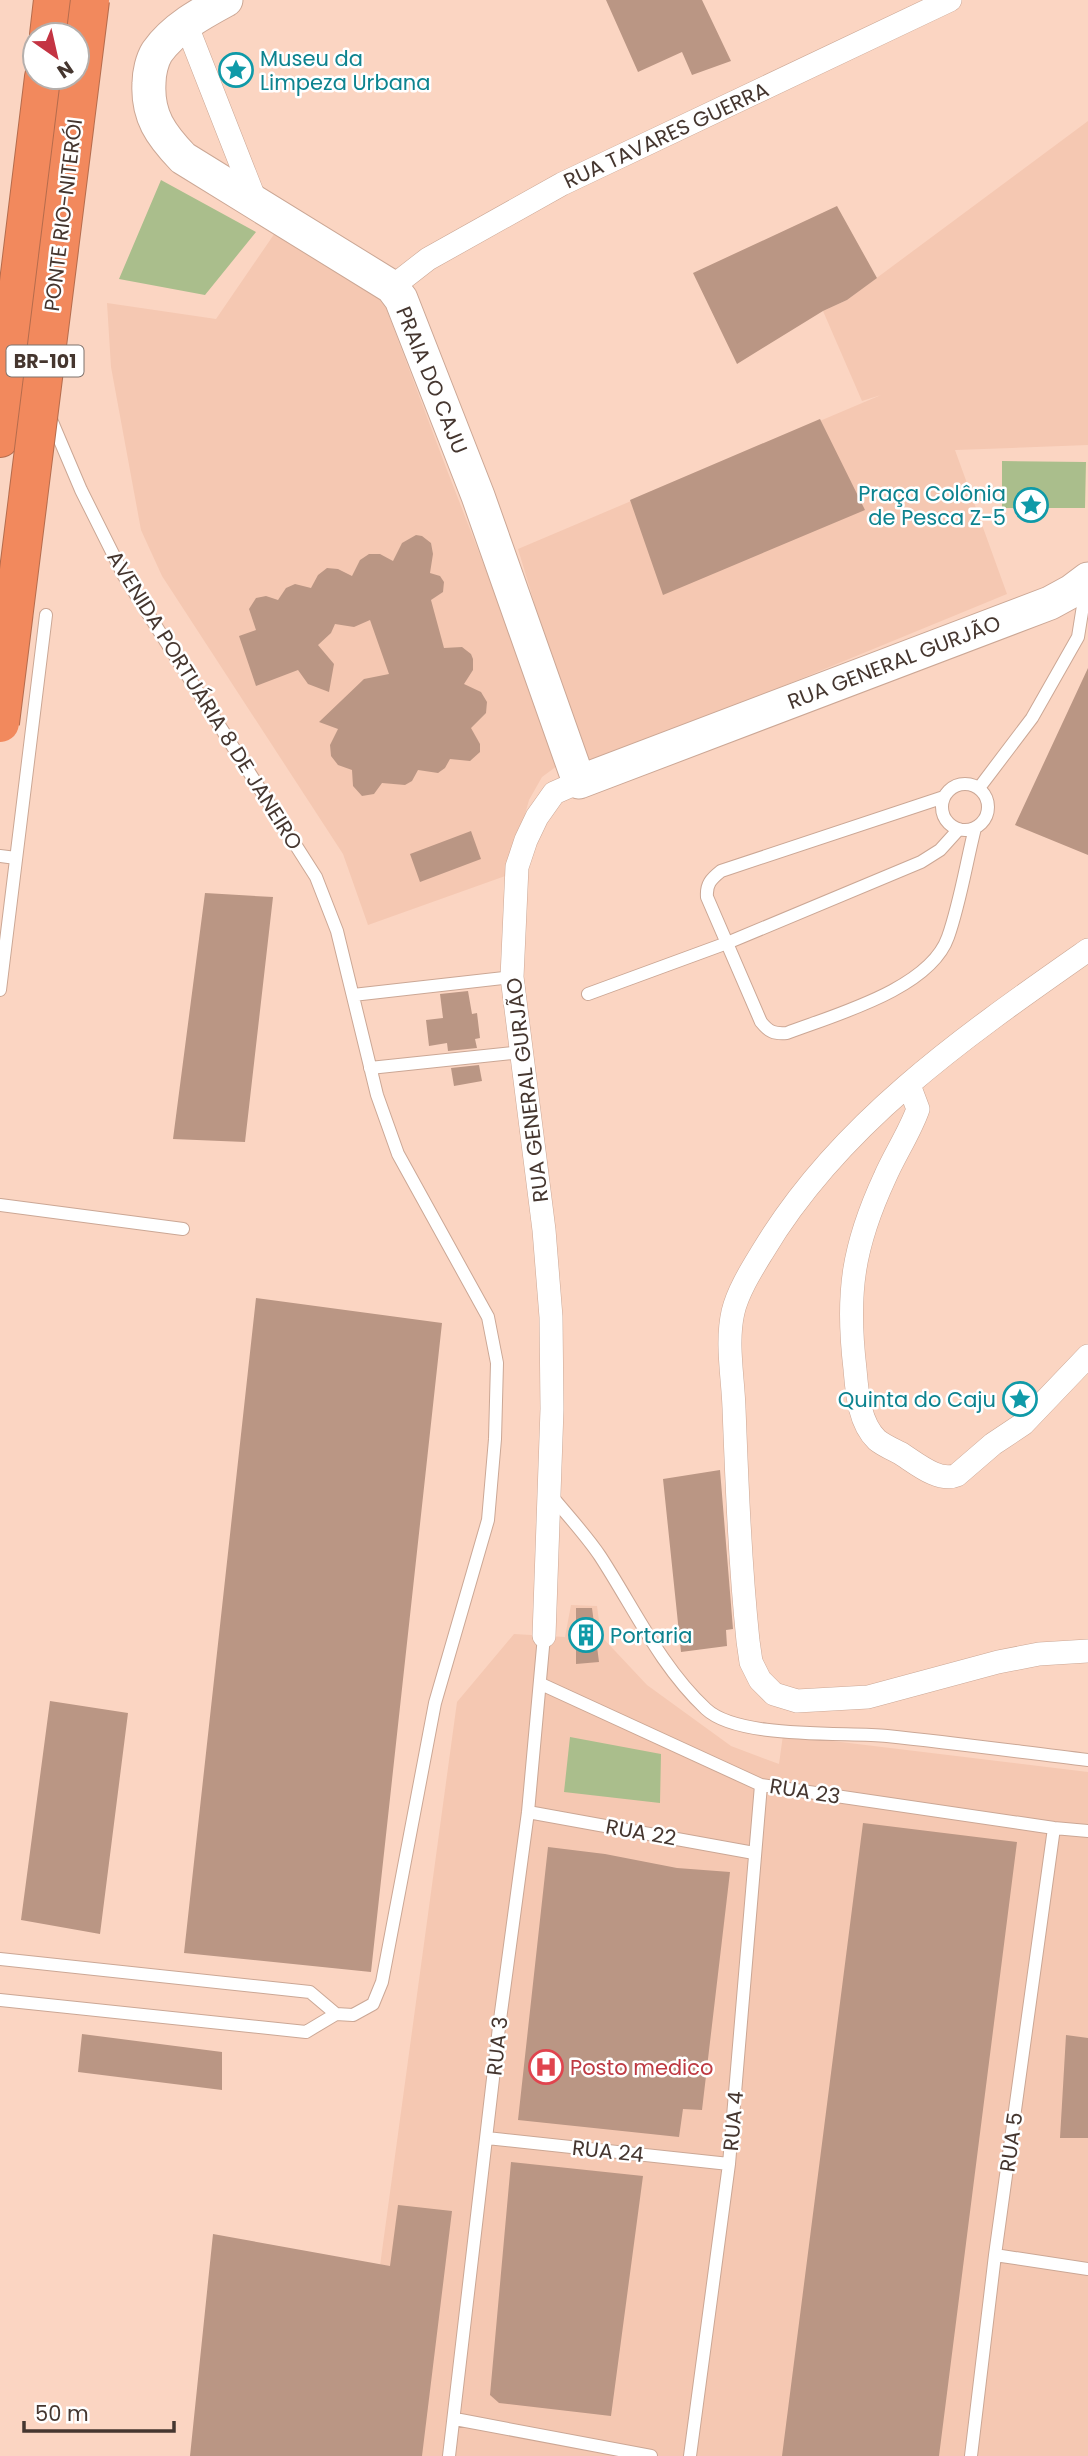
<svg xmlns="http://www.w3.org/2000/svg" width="1088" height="2456" font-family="Poppins,sans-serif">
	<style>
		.built { fill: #f5c8b2 }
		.green { fill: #aabe8c }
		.building { fill: #ba9684 }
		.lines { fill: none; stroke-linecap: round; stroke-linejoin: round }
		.lane-casing { stroke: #cba795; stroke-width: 14 }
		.street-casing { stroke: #cba795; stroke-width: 24 }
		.secondary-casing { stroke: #cba795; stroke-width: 35 }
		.highway-casing { stroke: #b56c4d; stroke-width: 40 }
		.lane { stroke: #fff; stroke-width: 12 }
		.street { stroke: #fff; stroke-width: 23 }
		.secondary { stroke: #fff; stroke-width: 33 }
		.highway { stroke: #f2895d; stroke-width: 38 }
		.highway-bridge-casing { stroke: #b56c4d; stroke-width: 40; stroke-linecap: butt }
		.highway-bridge { stroke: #f2895d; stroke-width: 38 }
		.labels { text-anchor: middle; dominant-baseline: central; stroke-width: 5; stroke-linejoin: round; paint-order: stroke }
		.shield { fill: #fff; stroke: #7d726d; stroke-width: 2 }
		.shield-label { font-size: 19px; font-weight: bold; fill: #45362f }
		.culture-label { font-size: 21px; fill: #0d838f; stroke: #fff; text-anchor: start }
		.street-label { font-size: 21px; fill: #45362f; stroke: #fff }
		.health-label { font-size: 21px; fill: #be3a42; stroke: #fff; text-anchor: start }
	</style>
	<rect width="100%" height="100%" fill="#fbd5c2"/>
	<path class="built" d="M1088,121V445L955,450L1007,594L584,768L518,549L881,395L862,401L823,311L847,300Z
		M279,227L383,300L447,470L561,763L542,777L529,800L508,875L368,925L343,854L162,576L141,530L111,367L107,303L216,319Z
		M571,1605L597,1606L601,1636L647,1685L731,1746L779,1764L783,1735L1088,1772V2456H354L457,1702L514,1634L565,1637Z"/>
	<path class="green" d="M161,180L256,232L205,295L119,279Z
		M1002,461L1086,462L1085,508H1002Z
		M570,1737L661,1754L660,1803L564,1792Z"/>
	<path class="building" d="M606,0H702L731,61L692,75L682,52L638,72Z
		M837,206L877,278L847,300L823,311L737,364L693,273Z
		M820,419L865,510L663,595L630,500Z
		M416,535L422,536L431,543L433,554L430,573L440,576L444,582L443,592L431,600L444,648L462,647L471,654L473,659V670L464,684L481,692L487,702L486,713L471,728L480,744V752L470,761L450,759L445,768L438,773L418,770L412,781L405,785L382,783L374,794L362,796L353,786L352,770L338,765L331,756L330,745L338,729L319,722L364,679L389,674L370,620L354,627L335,624L331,633L318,645L334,664L329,692L308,684L298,670L256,686L239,636L256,630L249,609L256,598L266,596L278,600L286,588L295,584L311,588L318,575L327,568L338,569L352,576L360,560L369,554H380L393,561L402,543Z
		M1088,668V855L1015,825Z
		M471,831L481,859L420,882L410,854Z
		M205,893L273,897L245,1142L173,1139Z
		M468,991L472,1014L477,1013L480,1038L475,1039L477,1048L448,1051L447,1043L429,1046L426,1020L443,1018L440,994Z
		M479,1065L482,1081L454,1086L451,1068Z
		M256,1298L442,1323L371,1972L184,1953Z
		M720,1470L733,1629L726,1630L727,1646L681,1652L663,1479Z
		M576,1608H592L599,1662L576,1664Z
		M50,1701L128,1713L100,1934L21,1920Z
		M863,1823L1017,1842L939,2456H782Z
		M548,1847L605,1854L677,1868L730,1872L702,2110L683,2109L679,2137L518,2120Z
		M82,2034L222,2052V2090L78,2072Z
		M1066,2035L1088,2038V2138H1060Z
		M511,2162L643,2176L611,2416L499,2403L490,2395Z
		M398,2205L452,2211L422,2456H190L213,2234L390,2266Z"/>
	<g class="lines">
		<g class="lane-casing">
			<path id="lane" d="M942 807a23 23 0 1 1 46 0a23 23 0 1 1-46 0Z
				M979,788L1032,718L1078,637L1086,587
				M944,797L721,871C711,879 706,884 707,897L761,1022C769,1032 774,1034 787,1033C834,1015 930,989 948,937C960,903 966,864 975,828
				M0,856L16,858
				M0,990L46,615
				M588,994L727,943L921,862L940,850L959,829
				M353,995L512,977
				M370,1068L522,1052
				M0,1205L183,1229
				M550,1494C567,1515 586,1535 600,1556C634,1608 660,1666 706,1709C738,1739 842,1732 887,1736C954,1743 1021,1752 1088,1760
				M541,1684L761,1785L1054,1828L1088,1831
				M528,1812L754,1853
				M0,1959L310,1992L336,2014
				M0,2000L306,2032L336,2014L353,2015L373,2004L382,1982L435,1703L488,1520L495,1439L497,1363L488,1317L398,1154L377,1095L337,931L316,877L124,576L81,490L50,417
				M487,2138L729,2164
				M995,2255L1088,2269
				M455,2419L651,2456
				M449,2456L499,2027L528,1812L544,1636
				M690,2456L729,2164L761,1785
				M971,2456L995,2255L1054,1828"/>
		</g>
		<g class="street-casing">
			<path id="street" d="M186,24L257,205
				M392,287L428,259L562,184L950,0
				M1088,950C968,1034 840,1122 763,1251C752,1269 738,1291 733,1312C726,1343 733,1377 734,1408C737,1486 740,1563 748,1641L751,1662L760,1680L774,1694L797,1701L868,1697L998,1662L1039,1654L1088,1651
				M909,1085L918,1109C910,1132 895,1154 885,1177C853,1246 846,1293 855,1369C857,1392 859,1423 877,1440C883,1445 892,1449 900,1453C916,1463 939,1483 957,1475L993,1444L1023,1424L1088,1356
				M544,1636L552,1409L551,1317L544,1230L512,977L517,867L526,840L537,817L554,793L579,782"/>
		</g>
		<g class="secondary-casing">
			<path id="secondary" d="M226,0C202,13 174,28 157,52C152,60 149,73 149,83C147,116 161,135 183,158L392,287L401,299L478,496L579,782L1050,603L1072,591L1088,579"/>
		</g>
		<g class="highway-casing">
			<path id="highway" d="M49,35L53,0
				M0,438L44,77"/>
		</g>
		<use href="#lane" class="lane"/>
		<use href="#street" class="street"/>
		<use href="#secondary" class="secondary"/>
		<use href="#highway" class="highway"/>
		<g class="highway-bridge-casing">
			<path id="highway-bridge" d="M0,723L90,0"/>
		</g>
		<use href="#highway-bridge" class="highway-bridge"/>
	</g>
	<defs>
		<g id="sight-ring" transform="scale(1.75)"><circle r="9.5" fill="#fff" stroke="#0f9aa8" stroke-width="1.5"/><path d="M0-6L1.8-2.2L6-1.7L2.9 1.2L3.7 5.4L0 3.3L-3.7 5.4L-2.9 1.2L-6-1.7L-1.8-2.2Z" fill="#0f9aa8"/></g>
		<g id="building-ring" transform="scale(1.75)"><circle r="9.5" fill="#fff" stroke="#0f9aa8" stroke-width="1.5"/><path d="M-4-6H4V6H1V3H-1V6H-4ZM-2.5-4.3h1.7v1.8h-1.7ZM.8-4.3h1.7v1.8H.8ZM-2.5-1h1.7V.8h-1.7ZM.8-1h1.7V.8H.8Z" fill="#0f9aa8"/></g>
		<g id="hospital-ring" transform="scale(1.75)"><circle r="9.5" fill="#fff" stroke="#e0444e" stroke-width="1.5"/><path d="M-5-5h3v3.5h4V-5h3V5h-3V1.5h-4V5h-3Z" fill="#e0444e"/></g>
	</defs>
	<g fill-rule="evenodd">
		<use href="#sight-ring" x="236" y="70"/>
		<use href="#sight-ring" x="1031" y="505"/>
		<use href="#sight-ring" x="1020" y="1399"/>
		<use href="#building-ring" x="586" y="1635"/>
		<use href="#hospital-ring" x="546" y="2067"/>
	</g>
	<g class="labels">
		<rect class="shield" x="6.5" y="345.5" width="77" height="31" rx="5"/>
		<g class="shield-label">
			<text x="45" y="361">BR-101</text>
		</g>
		<g class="culture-label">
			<text x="260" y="58">Museu da<tspan x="260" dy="24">Limpeza Urbana</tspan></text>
			<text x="1006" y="493" text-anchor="end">Praça Colônia<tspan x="1006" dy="24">de Pesca Z-5</tspan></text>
			<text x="996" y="1399" text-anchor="end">Quinta do Caju</text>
			<text x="610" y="1635">Portaria</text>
		</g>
		<g class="street-label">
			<text transform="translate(666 135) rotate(-25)">RUA TAVARES GUERRA</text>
			<text transform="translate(63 215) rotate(-83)">PONTE RIO-NITERÓI</text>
			<text transform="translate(432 380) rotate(68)">PRAIA DO CAJU</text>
			<text transform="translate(894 662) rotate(-21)">RUA GENERAL GURJÃO</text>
			<text transform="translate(205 700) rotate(58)">AVENIDA PORTUÁRIA 8 DE JANEIRO</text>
			<text transform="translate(527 1090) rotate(-97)">RUA GENERAL GURJÃO</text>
			<text transform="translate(805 1791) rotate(9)">RUA 23</text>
			<text transform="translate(641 1832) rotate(10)">RUA 22</text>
			<text transform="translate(497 2046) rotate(-84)">RUA 3</text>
			<text transform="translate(733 2121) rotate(-85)">RUA 4</text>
			<text transform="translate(1011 2142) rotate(-82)">RUA 5</text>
			<text transform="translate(608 2151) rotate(6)">RUA 24</text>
		</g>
		<g class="health-label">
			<text x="570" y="2067">Posto medico</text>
		</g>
	</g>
	<g transform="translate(56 56) rotate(146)"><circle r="33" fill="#ffffff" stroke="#b5afac" stroke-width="2"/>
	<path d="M0-5L12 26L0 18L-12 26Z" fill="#c43443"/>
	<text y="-10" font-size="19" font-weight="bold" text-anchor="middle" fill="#45362f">N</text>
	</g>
	<path d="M24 2421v10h150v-10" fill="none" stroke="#45362f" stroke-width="3.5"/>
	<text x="35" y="2421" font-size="21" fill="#45362f" stroke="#ffffff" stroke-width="5" paint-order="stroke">50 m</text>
</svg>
